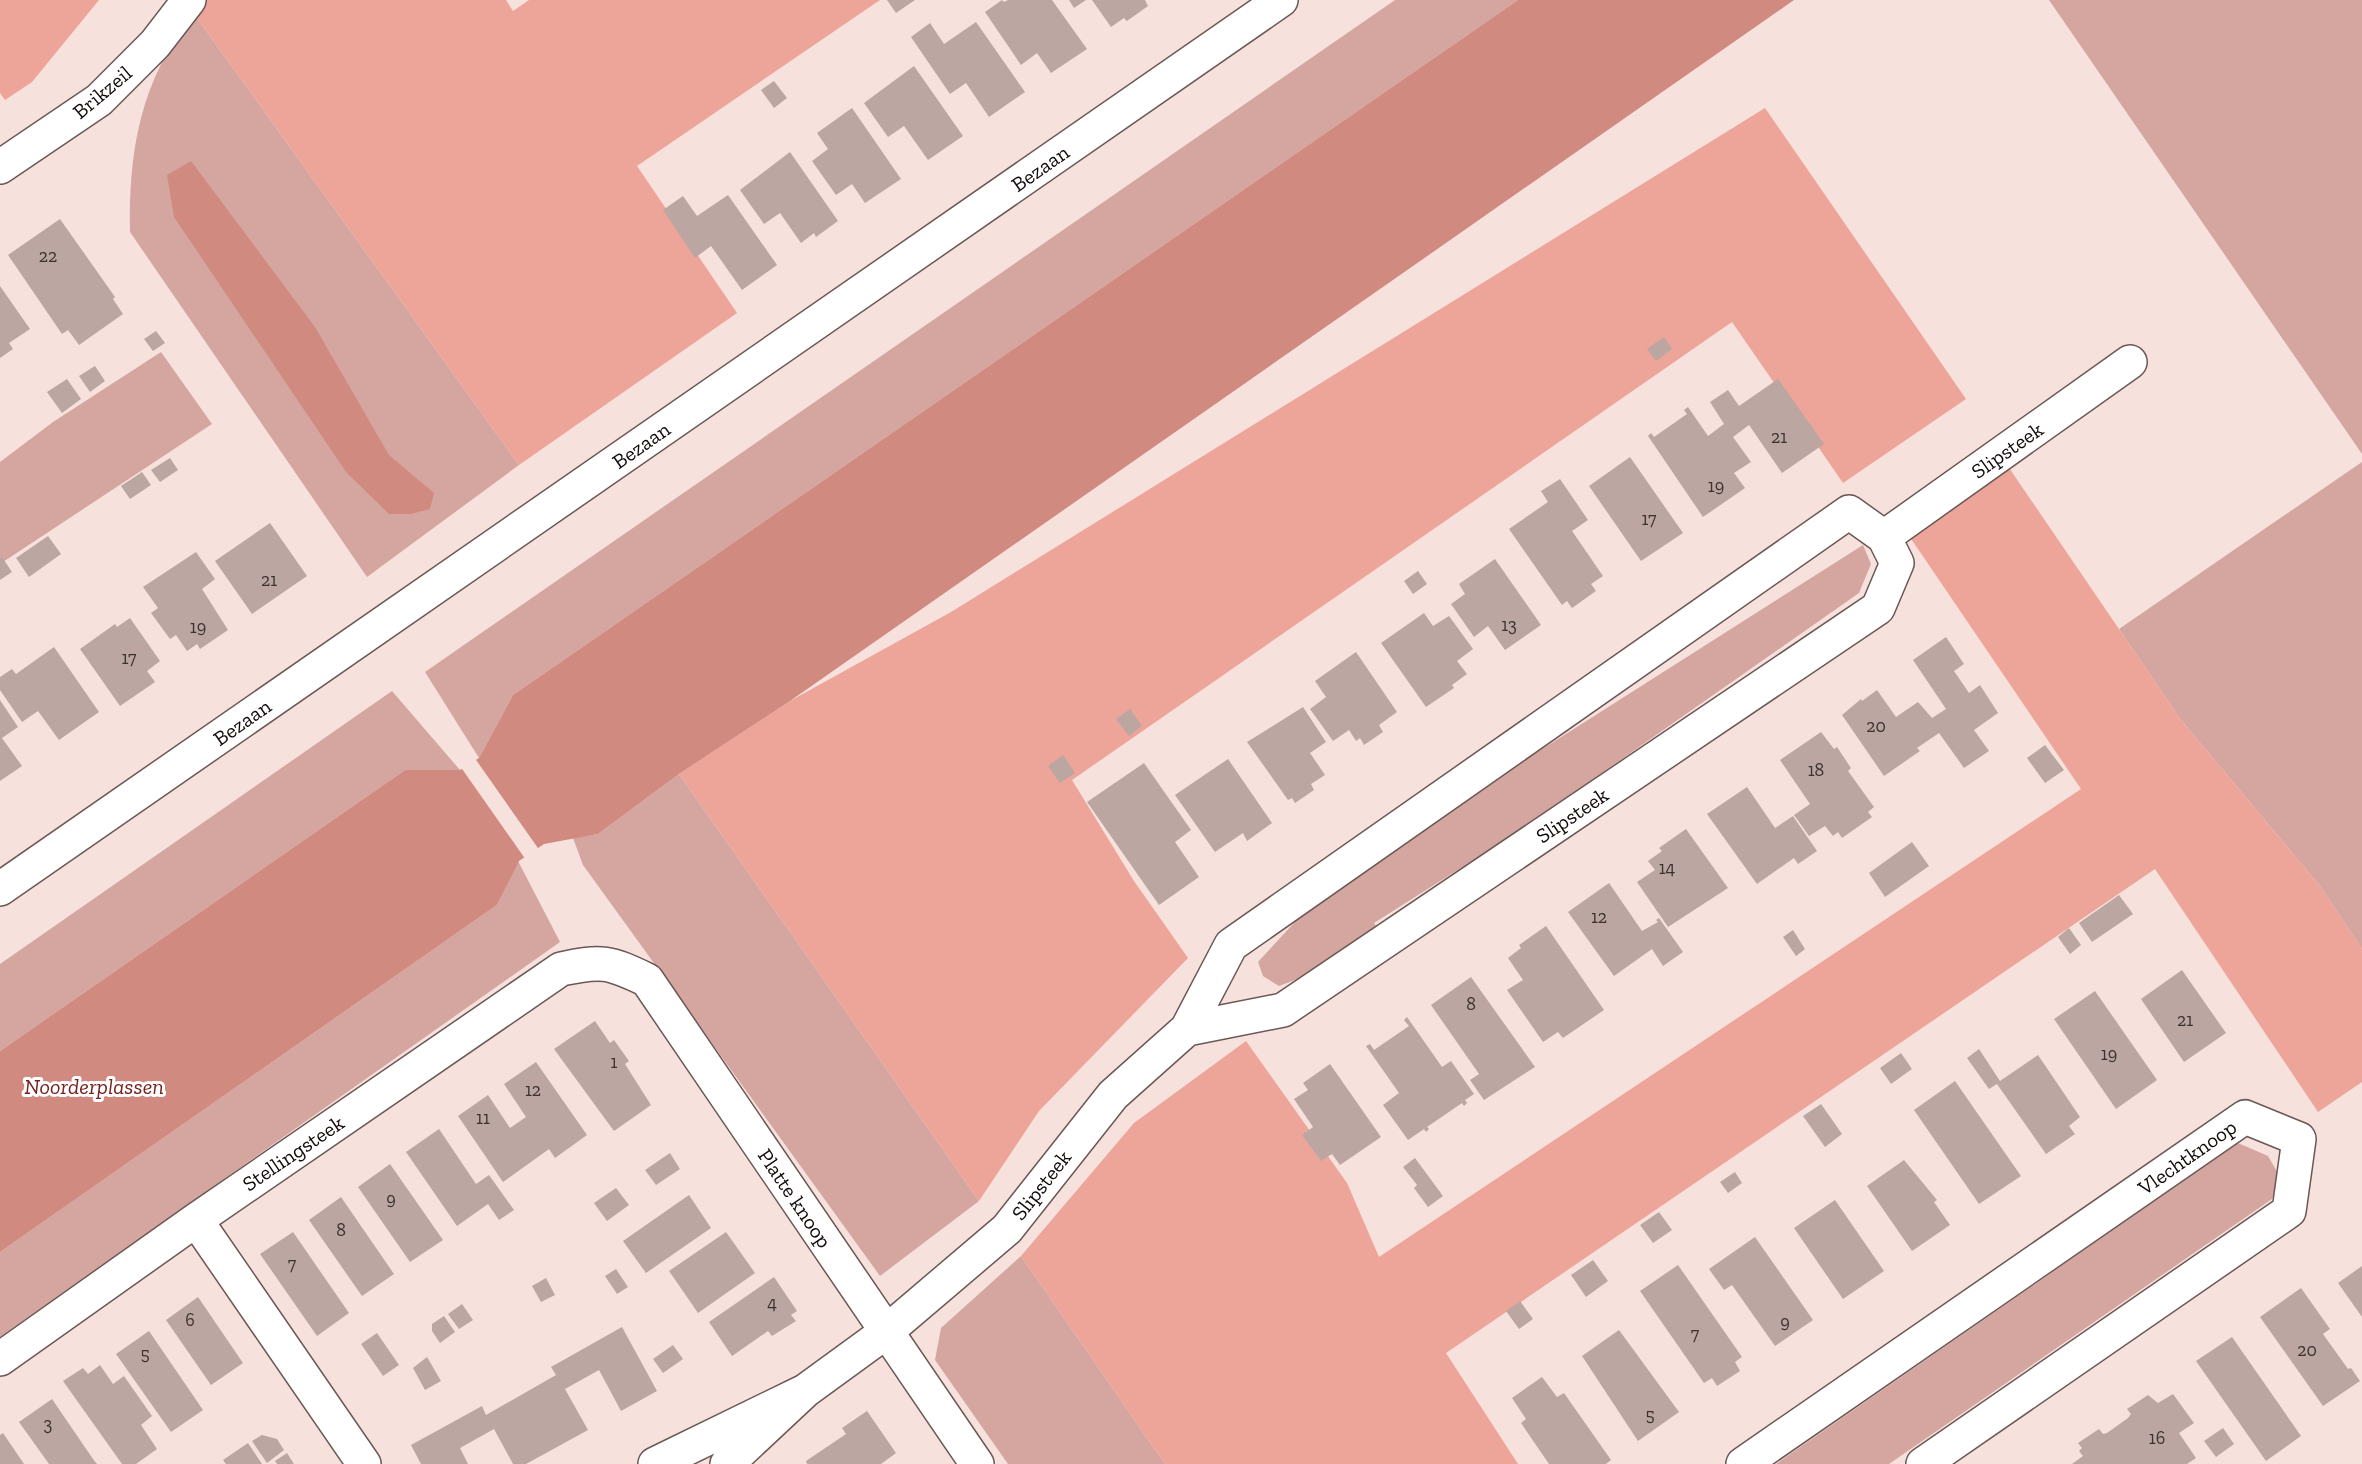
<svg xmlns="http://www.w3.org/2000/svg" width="2362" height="1464" font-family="'Zilla Slab',serif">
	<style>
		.green { fill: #d5a69f }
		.forest { fill: #eda499 }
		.water { fill: #d18a80 }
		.pier { fill: #f7e1dd }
		.building { fill: #bba6a2 }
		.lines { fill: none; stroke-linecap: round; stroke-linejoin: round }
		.minor-casing { stroke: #6b5855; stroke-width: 36 }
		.minor { stroke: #fff; stroke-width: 33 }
		.labels { text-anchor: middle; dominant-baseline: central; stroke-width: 6; stroke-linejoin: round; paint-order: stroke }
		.number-label { font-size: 18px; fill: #3c312f }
		.street-label { font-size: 21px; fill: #110a09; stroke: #fff }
		.water-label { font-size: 22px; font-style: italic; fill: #77231c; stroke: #fff }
	</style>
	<rect width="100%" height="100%" fill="#f7e1dd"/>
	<path class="green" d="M1395,0H1518L513,695L479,758L425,672Z
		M2049,0H2362V454Z
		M189,7L519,465L367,577L130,232C129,189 132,146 145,104C155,71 175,38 189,7Z
		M161,352L212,424L0,564V462L53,422Z
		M2362,462V949L2320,886L2181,720L2119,629Z
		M1863,545L1871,564L1859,593L1519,831L1374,923L1383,936L1335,965L1279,986L1263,976L1258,962L1315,900L1525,760Z
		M392,691L460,770H405L0,1051V964Z
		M679,774L979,1201L880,1276L583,865L573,838L598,834Z
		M518,861L560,942L0,1337V1252L497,905Z
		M2238,1143L2268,1156L2280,1177L2272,1199L1889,1464H1776Z
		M1021,1256L1165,1464H1008L935,1360L941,1328Z"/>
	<path class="forest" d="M0,0H99L32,82L5,100L0,93Z
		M197,0H506L513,11L529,0H880L637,166L737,313L519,465L189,7Z
		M1765,108L1966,399L1843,483L1732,322L1072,780L1134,881L1188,958L1039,1111L979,1201L679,774L790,701L951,612Z
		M2001,456L2181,720L2320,886L2362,949V1082L2318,1112L2155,869L1446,1353L1518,1464H1165L1021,1256L1134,1123L1246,1041L1347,1183L1379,1257L2081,789L1901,524Z"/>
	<path class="water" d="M1518,0H1794L790,701L679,774L598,834L544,844L519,861L497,905L0,1252V1051L405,770H460L479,758L513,695Z
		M191,161L315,327L389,455L434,493L430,509L411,514H389L346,472L174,217L167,175Z"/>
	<path class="pier" d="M474,757L540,851L526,860L460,766Z"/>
	<path class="building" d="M887,0H915L896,13Z
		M1002,0L1004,2L1008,0H1052L1087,49L1051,73L1037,53L1021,65L985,12Z
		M1069,0H1086L1074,8Z
		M1092,0H1145L1148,6L1127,21L1124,18L1111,27Z
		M976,22L1025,92L989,117L966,83L950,94L911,37L930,23L944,44Z
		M914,66L963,136L928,160L904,126L888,137L864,103Z
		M774,81L787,98L774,108L761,90Z
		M852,108L901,179L865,203L852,184L836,195L812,161L828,149L817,133Z
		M790,152L838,221L816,237L814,233L801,243L780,213L764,224L740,190Z
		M728,195L777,265L742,290L711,246L695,258L663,210L683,196L697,216Z
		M60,219L115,297L113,299L123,314L79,345L68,330L62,334L8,255Z
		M0,286L30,329L9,343L13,349L0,358Z
		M156,331L165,343L153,351L144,339Z
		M1664,337L1672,349L1656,361L1647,349Z
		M95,366L105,381L90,392L79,376Z
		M67,379L81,399L62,413L47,392Z
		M1778,379L1824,444L1782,473L1749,425L1733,437L1751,462L1734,473L1745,488L1703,517L1648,436L1651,433L1654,437L1687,414L1684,410L1688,407L1708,436L1724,424L1710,402L1728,390L1739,406Z
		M1630,457L1683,533L1641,561L1589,486Z
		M170,458L178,470L160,482L151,470Z
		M142,472L151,485L130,499L121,486Z
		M1560,479L1588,520L1572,531L1603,576L1591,584L1596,591L1572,608L1567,601L1562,605L1509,529L1548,502L1541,491Z
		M270,523L307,576L252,614L215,561Z
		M48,536L61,554L29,577L16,558Z
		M196,552L215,579L202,589L228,630L200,649L197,644L187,651L176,635L170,639L151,613L158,608L143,587Z
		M2,557L12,572L0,580V558Z
		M1495,559L1541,625L1505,650L1488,626L1474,637L1451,604L1465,594L1459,584Z
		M1418,571L1427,584L1413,594L1404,581Z
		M1424,613L1433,626L1449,616L1473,649L1457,661L1467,674L1452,685L1454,688L1426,707L1381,643Z
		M130,618L160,661L147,671L155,682L120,706L80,649L115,624L117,627Z
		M1946,637L1964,664L1954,671L1969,693L1980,685L1998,713L1974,730L1989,751L1964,768L1939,733L1917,748L1920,751L1884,776L1842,715L1861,699L1862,701L1877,690L1896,717L1918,702L1932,718L1946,709L1913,660Z
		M54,647L99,712L59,740L38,711L22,722L0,690V677L12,669L16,674Z
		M1356,652L1397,712L1379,725L1383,732L1364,745L1360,738L1356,741L1349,730L1333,741L1310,709L1326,697L1315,681Z
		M0,700L18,727L2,738L22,766L0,781Z
		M1303,707L1326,742L1310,753L1325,775L1311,784L1314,790L1295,803L1292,798L1288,800L1247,742Z
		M1130,709L1142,726L1129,736L1116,719Z
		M1821,732L1834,749L1837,747L1851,768L1848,771L1874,807L1868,812L1872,817L1842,838L1838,832L1833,836L1825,826L1809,836L1794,815L1810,804L1780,760Z
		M2045,745L2064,770L2045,783L2027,758Z
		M1063,755L1075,773L1060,783L1048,766Z
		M1228,759L1272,823L1247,841L1243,833L1215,852L1175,795Z
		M1144,763L1191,830L1175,842L1199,877L1159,905L1087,802Z
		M1747,787L1775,828L1793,816L1817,851L1798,864L1794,858L1757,884L1707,814Z
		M1686,829L1728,888L1668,927L1637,882L1655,870L1648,861L1662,851L1659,848Z
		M1912,842L1929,866L1885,897L1869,873Z
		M1609,883L1642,931L1658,922L1656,920L1659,918L1683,952L1663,966L1652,949L1614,976L1568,912Z
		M2119,895L2133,914L2092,942L2079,923Z
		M1546,926L1604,1010L1563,1038L1558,1032L1543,1042L1507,990L1523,980L1508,958L1521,948L1519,945Z
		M2069,928L2081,945L2070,954L2058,937Z
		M1793,930L1805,949L1796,956L1783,937Z
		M2182,970L2226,1033L2184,1062L2141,999Z
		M1471,977L1535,1067L1484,1100L1470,1080L1479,1074L1431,1005Z
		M2095,991L2157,1080L2116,1109L2054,1019Z
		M1407,1017L1442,1067L1451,1061L1474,1094L1465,1100L1467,1103L1464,1106L1462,1103L1427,1127L1429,1129L1426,1132L1424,1129L1408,1140L1383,1105L1399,1093L1366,1046L1370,1044L1374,1050L1409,1026L1404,1020Z
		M595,1021L610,1043L614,1040L629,1061L625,1064L651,1105L614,1131L554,1049Z
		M1979,1049L2000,1081L2038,1055L2080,1117L2069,1126L2075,1134L2046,1154L1997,1084L1989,1089L1967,1058Z
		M1901,1053L1912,1069L1891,1084L1880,1068Z
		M536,1062L587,1135L555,1158L549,1149L503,1182L458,1116L488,1095L510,1128L526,1117L504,1084Z
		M1330,1064L1381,1137L1340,1165L1332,1154L1321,1161L1302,1135L1313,1127L1294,1099L1308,1090L1303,1083Z
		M1955,1081L2021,1176L1979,1204L1914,1110Z
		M1821,1104L1842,1134L1825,1147L1803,1116Z
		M439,1129L476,1184L489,1175L514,1210L499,1220L488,1204L457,1226L406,1152Z
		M670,1153L680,1169L656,1185L645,1170Z
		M1415,1158L1443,1196L1428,1207L1414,1188L1417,1185L1403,1167Z
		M1904,1160L1937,1200L1934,1202L1950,1225L1912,1251L1867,1186Z
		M390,1164L443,1240L410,1262L358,1187Z
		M1735,1172L1742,1183L1728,1193L1720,1182Z
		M616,1188L629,1205L607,1221L594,1203Z
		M689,1195L711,1228L646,1273L623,1241Z
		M341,1197L394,1274L362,1296L309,1220Z
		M1835,1200L1884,1271L1843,1299L1794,1228Z
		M1659,1212L1672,1230L1653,1243L1640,1225Z
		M293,1232L349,1313L317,1336L260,1254Z
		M726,1232L755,1273L698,1313L669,1271Z
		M1755,1237L1813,1320L1775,1346L1732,1285L1724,1290L1709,1269Z
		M1593,1260L1608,1281L1586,1297L1571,1275Z
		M1678,1265L1742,1357L1735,1362L1740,1371L1717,1386L1712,1378L1704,1383L1640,1291Z
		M2362,1266V1317L2338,1283Z
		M616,1269L628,1287L617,1294L605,1276Z
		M774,1277L797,1311L791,1315L796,1321L772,1336L768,1331L732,1356L709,1322Z
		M546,1278L555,1295L541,1302L532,1286Z
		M2301,1288L2330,1329L2323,1334L2348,1369L2351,1368L2360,1381L2323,1406L2260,1317Z
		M198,1297L243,1363L211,1385L166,1320Z
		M1520,1301L1533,1319L1519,1329L1506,1311Z
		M462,1304L473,1320L459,1329L448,1314Z
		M444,1316L455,1332L440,1343L432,1331V1324Z
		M622,1327L657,1391L621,1411L599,1370L565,1389L588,1430L526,1464H513L494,1429L460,1448L468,1464H421L411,1445L482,1406L486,1415L556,1375L551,1367Z
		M1619,1330L1679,1412L1638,1441L1582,1356Z
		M149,1331L203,1410L171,1432L116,1354Z
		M377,1333L399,1365L383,1376L361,1344Z
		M2232,1337L2301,1436L2266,1461L2196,1361Z
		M673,1345L683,1359L663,1373L653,1359Z
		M427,1357L441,1381L425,1390L413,1368Z
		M100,1365L113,1384L124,1376L152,1416L141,1425L157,1449L136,1464H122L63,1381L83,1368L88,1374Z
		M1542,1377L1557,1397L1564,1393L1611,1460L1606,1464H1549L1521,1423L1526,1419L1512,1398Z
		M2173,1394L2194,1423L2179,1433L2196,1458L2187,1464H2072L2083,1456L2079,1451L2082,1448L2078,1443L2099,1429L2103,1434L2107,1433L2128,1418L2131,1414L2127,1409L2148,1395L2158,1403Z
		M52,1399L93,1459L97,1464H49L19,1422Z
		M867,1411L896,1453L881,1464H807L806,1461L846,1434L842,1428Z
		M2223,1428L2234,1444L2216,1457L2204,1441Z
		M3,1433L24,1464H0V1435Z
		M262,1435L277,1439L284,1450L267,1463L252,1441Z
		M248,1443L262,1464H226L223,1460Z
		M287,1453L294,1464H277L275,1461Z"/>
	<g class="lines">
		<g class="minor-casing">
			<path id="minor" d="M0,167L99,100L155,44L189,0
				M0,889L1281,0
				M1187,1029L1283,1010L1878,608L1897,563L1884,537
				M196,1220L364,1464
				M0,1359L196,1220L561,969C602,960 610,962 647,980L977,1464
				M805,1391L886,1332L1007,1229L1113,1095L1187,1029L1231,945L1849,512L1884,537L2130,362
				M655,1464L805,1391L727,1464
				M1743,1464L2245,1117L2299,1139L2289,1211L1923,1464"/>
		</g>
		<use href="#minor" class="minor"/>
	</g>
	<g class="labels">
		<g class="number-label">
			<text x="48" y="256">22</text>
			<text x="1779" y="437">21</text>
			<text x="1716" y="486">19</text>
			<text x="1649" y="519">17</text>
			<text x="269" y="580">21</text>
			<text x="1509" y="625">13</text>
			<text x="198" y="627">19</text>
			<text x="129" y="658">17</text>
			<text x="1876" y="726">20</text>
			<text x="1816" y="770">18</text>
			<text x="1667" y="868">14</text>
			<text x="1599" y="917">12</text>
			<text x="1471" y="1004">8</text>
			<text x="2185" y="1020">21</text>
			<text x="2109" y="1054">19</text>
			<text x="614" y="1062">1</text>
			<text x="533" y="1090">12</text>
			<text x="483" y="1118">11</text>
			<text x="391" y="1199">9</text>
			<text x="341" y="1230">8</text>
			<text x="292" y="1264">7</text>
			<text x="772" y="1303">4</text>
			<text x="190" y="1320">6</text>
			<text x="1785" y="1322">9</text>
			<text x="1695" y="1334">7</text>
			<text x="2307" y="1350">20</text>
			<text x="145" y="1354">5</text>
			<text x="1650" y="1415">5</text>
			<text x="48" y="1424">3</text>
			<text x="2157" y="1438">16</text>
		</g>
		<g class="street-label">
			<text transform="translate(102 92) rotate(-40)">Brikzeil</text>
			<text transform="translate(1040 168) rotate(-35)">Bezaan</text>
			<text transform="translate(641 445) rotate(-35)">Bezaan</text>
			<text transform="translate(2007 450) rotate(-35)">Slipsteek</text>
			<text transform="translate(242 722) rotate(-35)">Bezaan</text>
			<text transform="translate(1572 815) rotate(-34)">Slipsteek</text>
			<text transform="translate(293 1153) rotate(-34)">Stellingsteek</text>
			<text transform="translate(2187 1157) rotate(-35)">Vlechtknoop</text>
			<text transform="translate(1041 1185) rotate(-52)">Slipsteek</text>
			<text transform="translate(795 1198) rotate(56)">Platte knoop</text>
		</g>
		<g class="water-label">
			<text x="94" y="1086">Noorderplassen</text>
		</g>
	</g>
</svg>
